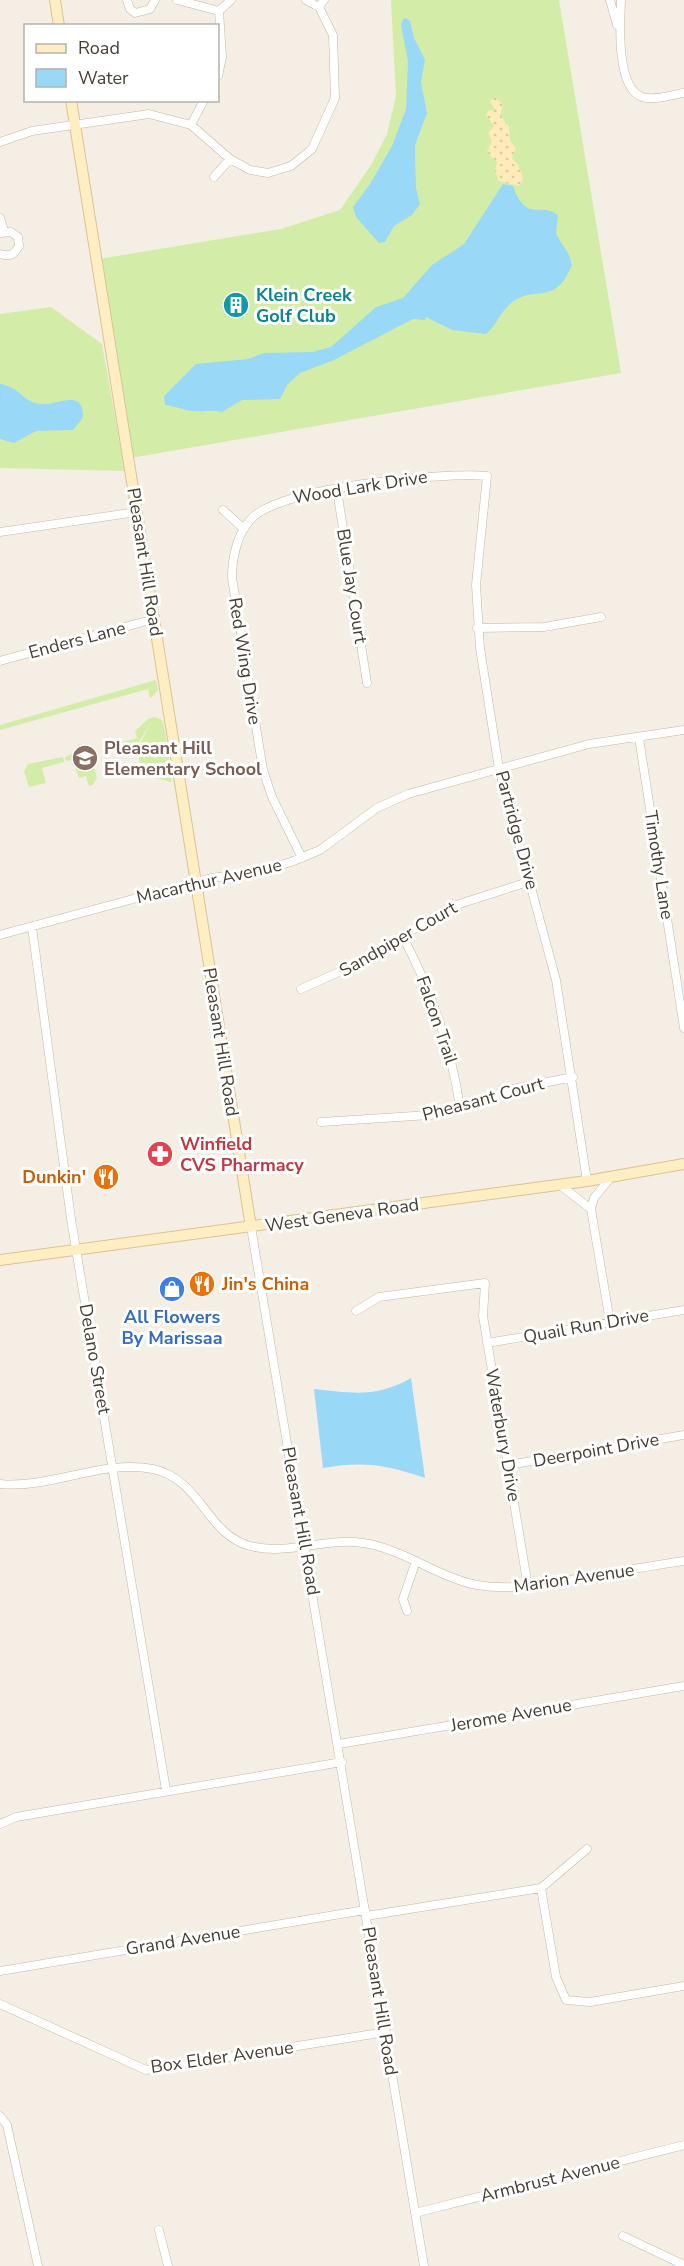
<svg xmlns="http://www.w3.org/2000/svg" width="684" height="2266" font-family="'Nunito Sans',sans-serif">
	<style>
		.grass { fill: #d3eda9 }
		.sand { fill: url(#sand-dots) }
		.water { fill: #9ad8f7 }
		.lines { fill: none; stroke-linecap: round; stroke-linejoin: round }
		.street-casing { stroke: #c3b8a9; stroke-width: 9 }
		.secondary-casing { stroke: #dcc392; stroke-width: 12 }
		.street { stroke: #fff; stroke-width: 8 }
		.secondary { stroke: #ffedc4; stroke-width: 10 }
		.labels { text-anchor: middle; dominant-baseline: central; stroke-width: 6; stroke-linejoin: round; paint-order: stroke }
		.culture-label { font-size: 18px; font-weight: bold; fill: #0d838f; stroke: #fff; text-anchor: start }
		.street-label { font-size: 18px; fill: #473e34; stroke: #fff }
		.education-label { font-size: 18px; font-weight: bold; fill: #785e54; stroke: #fff; text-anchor: start }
		.health-label { font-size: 18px; font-weight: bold; fill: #be3a42; stroke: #fff; text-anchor: start }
		.food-label { font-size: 18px; font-weight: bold; fill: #c56008; stroke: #fff; text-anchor: end }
		.shop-label { font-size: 18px; font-weight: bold; fill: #366cbe; stroke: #fff }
	</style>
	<defs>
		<pattern id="sand-dots" width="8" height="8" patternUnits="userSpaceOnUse" patternTransform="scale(1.5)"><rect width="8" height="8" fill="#fdebbc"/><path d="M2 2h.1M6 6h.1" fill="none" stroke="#dacba2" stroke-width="1.8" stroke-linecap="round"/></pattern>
	</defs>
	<rect width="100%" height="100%" fill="#f4eee5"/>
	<path class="grass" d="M391,0H559L621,373L131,458L99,259L281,229L340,210L371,165L387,134L396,96Z
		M51,307L102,344L125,471L0,468V314Z
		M156,680L158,690L150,699L148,689L0,730V725Z
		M155,717L162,720L164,725L172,777L171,782C148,775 140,781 138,748L152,720L135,749L133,750L131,743L104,749L103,740L107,746L137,738L135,731L148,719Z
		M83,749L90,754L97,778L93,785L89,786L86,776L79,778L72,760L66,761L65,757Z
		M63,757L64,762L42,768L46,783L29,787L24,771L28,764Z"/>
	<path class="sand" d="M495,97L503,105L500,115L509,127L510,141L516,148L512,158L519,166L523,179L519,186L499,181L495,171L497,162L487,152L492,141L488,133L494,126L486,115L488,111L495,110L490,101Z"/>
	<path class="water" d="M406,18L410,21L414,38L425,60L421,82L427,113L415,145V154L416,188L420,204L412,215L394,226L385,242L379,243L356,217L353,207L370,184L392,146L406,109L408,61L401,25L403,19Z
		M503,184L513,186C527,224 539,201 558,215L556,234L569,255L572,265C554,309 534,282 509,305C500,313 496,326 486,334L452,330L426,317L425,320L413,319L334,360L300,373L287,385L280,399L242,400L222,412C211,409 204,412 193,411C182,410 175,406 165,405L164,396L196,364L248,359L264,353L312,352L331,347L376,307L403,298L432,265L464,244Z
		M0,384C23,388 21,402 41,404C52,406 68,396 78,402C83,406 84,414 82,419L73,430L36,431L14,443L0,439Z
		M411,1378L425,1478C386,1465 365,1461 323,1468L314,1389C352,1393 377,1398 411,1378Z"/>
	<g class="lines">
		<g class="street-casing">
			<path id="street" d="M127,0L130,9L135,13L150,9L155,0
				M177,0L219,11L231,0
				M306,0L319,7L324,0
				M610,0L617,25
				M621,0C620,23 616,88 642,97C654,101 671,95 684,93
				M218,76L222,57L219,11
				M191,125L204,100
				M0,142L32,131L149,114L191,125L230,159L250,170L268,173L291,166L312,149L335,98L333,35L319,7
				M214,177L230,159
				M0,218L4,231
				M0,233L11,232L18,237L19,246C14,255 10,257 0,254
				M337,490L367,683
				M223,510L244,529
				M0,532L137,512
				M477,628L544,627L601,617
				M0,661L154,619
				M639,738L684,1028
				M302,858L272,797L263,770L232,578C232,558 237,534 251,519C280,487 443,472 487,476L476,585L480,648L499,769L556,980L587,1181
				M32,927L71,1219L166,1790
				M0,935L211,878L257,872L291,862L320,850L377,808L408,794L589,744L684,730
				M403,937C431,990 451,1047 460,1107
				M301,989L359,963L450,907L531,881
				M321,1122L430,1115L517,1088L573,1077
				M560,1185L591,1209
				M251,1227L424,2266
				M356,1311L379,1297L485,1283L483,1316L528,1587
				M610,1322L591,1209L594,1198L611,1177
				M487,1343L684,1310
				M508,1465L684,1435
				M0,1484C51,1489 102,1459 153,1469C201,1479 206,1534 250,1546C288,1556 325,1537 363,1543C404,1549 437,1577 477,1585C513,1591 546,1584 581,1578C615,1572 650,1566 684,1561
				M407,1611L403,1599L416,1561
				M339,1744L684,1686
				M0,1824L16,1817L342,1762
				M541,1888L556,1977L566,2000L590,2002L684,1986
				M366,1916L541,1888L587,1849
				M0,1971L365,1910
				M0,2004L146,2070L386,2032
				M0,2116L7,2125L38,2266
				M415,2213L684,2145
				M159,2230L168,2266
				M623,2236L684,2265"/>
		</g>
		<g class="secondary-casing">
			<path id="secondary" d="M55,0L59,26
				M71,100L251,1227
				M0,1260L587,1181L684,1164"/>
		</g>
		<use href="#street" class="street"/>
		<use href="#secondary" class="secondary"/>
	</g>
	<defs>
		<g id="building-disc" transform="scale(1.35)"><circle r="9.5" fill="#0f9aa8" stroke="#fff"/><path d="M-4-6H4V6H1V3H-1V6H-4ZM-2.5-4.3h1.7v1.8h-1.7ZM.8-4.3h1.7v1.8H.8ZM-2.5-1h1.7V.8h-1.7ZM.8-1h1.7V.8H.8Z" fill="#fff"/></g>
		<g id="school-disc" transform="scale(1.35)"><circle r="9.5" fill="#8d6e63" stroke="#fff"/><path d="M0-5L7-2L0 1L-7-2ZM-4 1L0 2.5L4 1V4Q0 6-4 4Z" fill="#fff"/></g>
		<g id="pharmacy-disc" transform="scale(1.35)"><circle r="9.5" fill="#e0444e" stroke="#fff"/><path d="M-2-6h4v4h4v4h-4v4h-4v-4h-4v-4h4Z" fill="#fff"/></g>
		<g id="restaurant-disc" transform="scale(1.35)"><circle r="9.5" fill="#e8710a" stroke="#fff"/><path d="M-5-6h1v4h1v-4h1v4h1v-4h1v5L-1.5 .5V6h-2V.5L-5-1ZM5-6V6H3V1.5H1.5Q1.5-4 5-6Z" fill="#fff"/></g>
		<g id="shop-disc" transform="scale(1.35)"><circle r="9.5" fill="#3f7fe0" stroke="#fff"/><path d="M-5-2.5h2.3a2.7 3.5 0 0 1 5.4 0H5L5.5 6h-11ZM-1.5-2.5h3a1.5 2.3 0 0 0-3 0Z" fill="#fff"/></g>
	</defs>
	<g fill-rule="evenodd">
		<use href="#building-disc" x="236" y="305"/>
		<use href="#school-disc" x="85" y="758"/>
		<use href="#pharmacy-disc" x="160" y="1154"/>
		<use href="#restaurant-disc" x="106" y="1177"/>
		<use href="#restaurant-disc" x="202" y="1284"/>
		<use href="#shop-disc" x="172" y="1289"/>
	</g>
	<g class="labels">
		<g class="culture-label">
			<text x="256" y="295">Klein Creek<tspan x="256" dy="21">Golf Club</tspan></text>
		</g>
		<g class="street-label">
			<text transform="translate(360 487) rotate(-9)">Wood Lark Drive</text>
			<text transform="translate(145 562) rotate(81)">Pleasant Hill Road</text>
			<text transform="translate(352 586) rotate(81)">Blue Jay Court</text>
			<text transform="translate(77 640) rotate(-15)">Enders Lane</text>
			<text transform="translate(245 661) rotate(81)">Red Wing Drive</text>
			<text transform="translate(517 830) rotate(75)">Partridge Drive</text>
			<text transform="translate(659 865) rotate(81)">Timothy Lane</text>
			<text transform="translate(209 881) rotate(-13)">Macarthur Avenue</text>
			<text transform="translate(398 939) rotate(-30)">Sandpiper Court</text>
			<text transform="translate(437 1020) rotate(71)">Falcon Trail</text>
			<text transform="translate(221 1042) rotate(81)">Pleasant Hill Road</text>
			<text transform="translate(483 1099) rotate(-15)">Pheasant Court</text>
			<text transform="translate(342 1215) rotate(-8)">West Geneva Road</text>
			<text transform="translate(586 1326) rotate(-10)">Quail Run Drive</text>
			<text transform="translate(95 1359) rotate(80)">Delano Street</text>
			<text transform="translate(503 1435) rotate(80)">Waterbury Drive</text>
			<text transform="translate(596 1450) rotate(-10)">Deerpoint Drive</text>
			<text transform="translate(301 1521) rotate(80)">Pleasant Hill Road</text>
			<text transform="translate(574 1578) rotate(-8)">Marion Avenue</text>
			<text transform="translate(511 1715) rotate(-10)">Jerome Avenue</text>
			<text transform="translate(183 1940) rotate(-9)">Grand Avenue</text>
			<text transform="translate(380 2001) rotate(81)">Pleasant Hill Road</text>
			<text transform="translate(222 2057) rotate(-8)">Box Elder Avenue</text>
			<text transform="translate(550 2179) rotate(-14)">Armbrust Avenue</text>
		</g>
		<g class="education-label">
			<text x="104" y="748">Pleasant Hill<tspan x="104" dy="21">Elementary School</tspan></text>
		</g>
		<g class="health-label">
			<text x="180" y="1144">Winfield<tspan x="180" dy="21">CVS Pharmacy</tspan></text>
		</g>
		<g class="food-label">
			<text x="86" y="1177">Dunkin'</text>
			<text x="222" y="1284" text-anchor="start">Jin's China</text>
		</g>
		<g class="shop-label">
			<text x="172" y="1317">All Flowers<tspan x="172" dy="21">By Marissaa</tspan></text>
		</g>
	</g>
	<rect x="24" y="24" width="195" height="78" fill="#ffffff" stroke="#b5b2ae" stroke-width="1.5"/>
	<rect x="36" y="44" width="30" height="9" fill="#ffedc4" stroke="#b5b2ae" stroke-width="1.5"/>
	<text x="78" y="54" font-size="18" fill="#473e34">Road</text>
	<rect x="36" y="69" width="30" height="18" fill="#9ad8f7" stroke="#b5b2ae" stroke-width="1.5"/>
	<text x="78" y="84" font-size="18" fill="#473e34">Water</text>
</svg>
